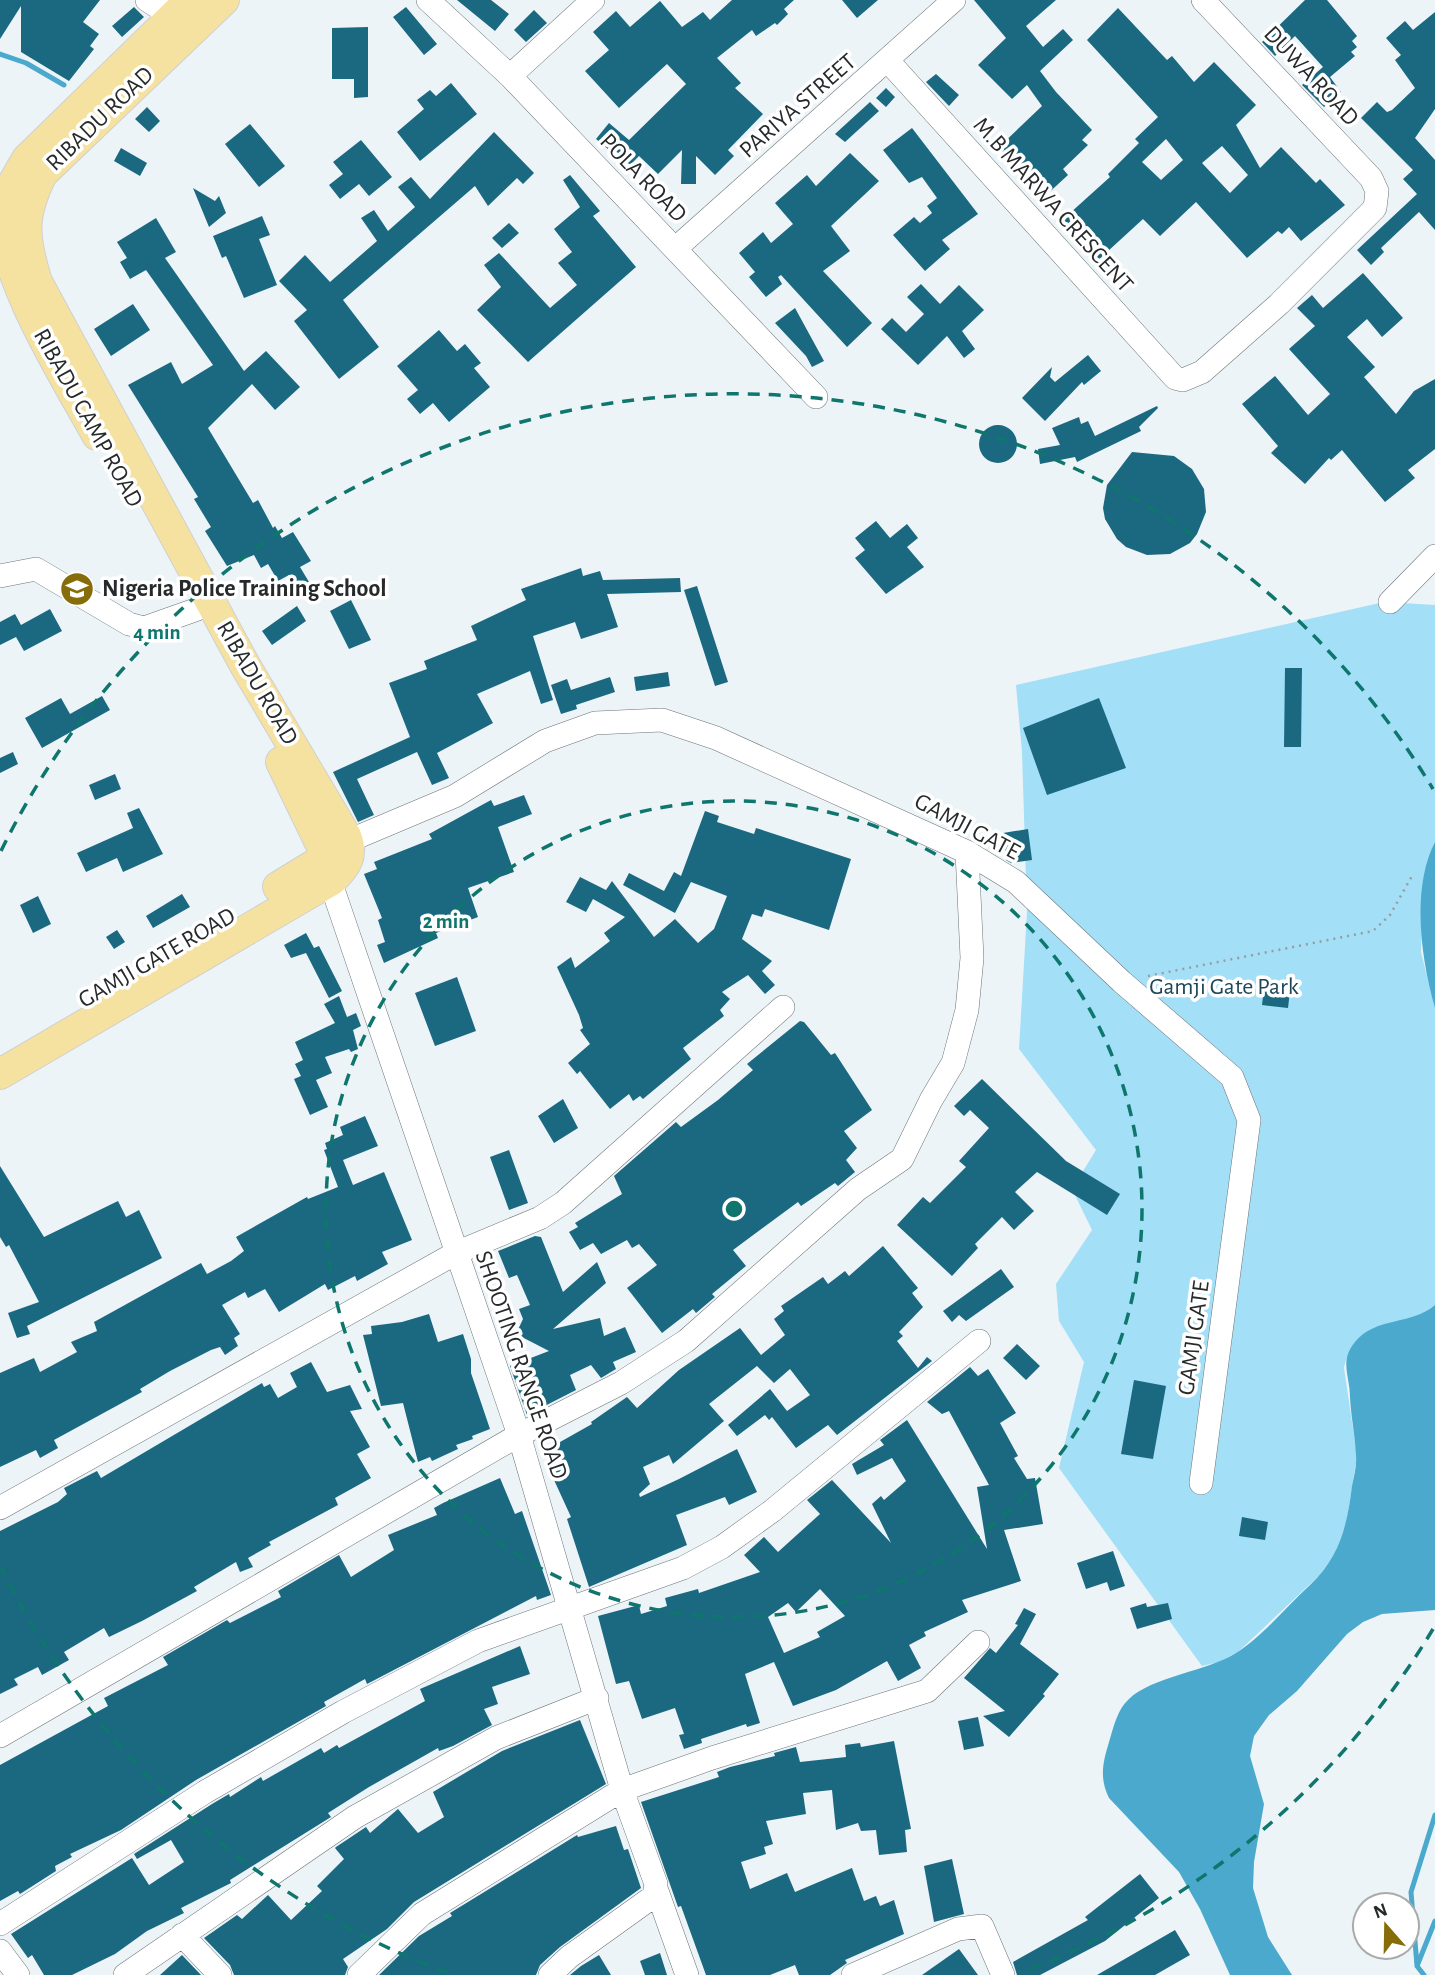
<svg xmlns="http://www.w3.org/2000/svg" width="1435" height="1975" font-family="'Alegreya Sans',sans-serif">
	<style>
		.green { fill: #a3dff7 }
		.water { fill: #4aa9cc }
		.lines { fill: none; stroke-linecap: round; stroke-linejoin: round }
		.stream { stroke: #4aa9cc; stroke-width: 5 }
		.building { fill: #1b6881; fill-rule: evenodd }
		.minor-casing { stroke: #6d7477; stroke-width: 24 }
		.major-casing { stroke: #cfd0d0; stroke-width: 32 }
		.path { stroke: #979d9f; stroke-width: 2.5; stroke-dasharray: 2 5; stroke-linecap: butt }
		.minor { stroke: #fff; stroke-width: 23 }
		.major { stroke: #f6e2a0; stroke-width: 30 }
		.ring { fill: none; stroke: #0f766e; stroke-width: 3.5; stroke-dasharray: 12 9 }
		.labels { text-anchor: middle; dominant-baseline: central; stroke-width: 7; stroke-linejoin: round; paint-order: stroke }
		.street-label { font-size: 24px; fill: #272a2b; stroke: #fff }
		.poi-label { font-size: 24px; font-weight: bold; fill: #272a2b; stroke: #fff; text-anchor: start }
		.park-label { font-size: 24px; fill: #1e4857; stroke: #fff }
		.centre { fill: #0f766e; stroke: #fff; stroke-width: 3.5 }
		.ring-label { font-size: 21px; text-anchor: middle; font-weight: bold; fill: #0f766e; stroke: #fff; stroke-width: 7; stroke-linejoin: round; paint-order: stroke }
	</style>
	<rect width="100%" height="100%" fill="#ecf4f8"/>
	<path class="green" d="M1384,602L1435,605V842L1423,881L1421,952L1435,1008V1305C1406,1330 1356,1314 1344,1368L1357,1456L1346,1525L1338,1549L1326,1569L1238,1652L1219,1662L1202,1666L1059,1468L1084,1362L1059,1321L1056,1284L1092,1230L1072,1189L1096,1150L1019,1049L1027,912L1022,752L1016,685Z"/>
	<path class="water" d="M1435,842V1008C1421,960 1411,888 1435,842Z
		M1435,1305V1610L1382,1614L1363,1622L1347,1634L1297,1691L1269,1715L1254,1736L1250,1756L1264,1804L1254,1862L1253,1888L1268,1937L1292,1975H1230L1200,1909L1179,1872L1109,1798C1099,1778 1103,1762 1109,1742C1114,1726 1117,1710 1129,1699C1151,1677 1208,1671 1236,1653C1263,1636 1286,1607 1310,1585C1340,1557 1347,1526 1352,1486C1354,1476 1357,1465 1356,1455C1355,1435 1351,1417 1350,1397C1350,1376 1339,1361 1355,1342C1375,1317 1412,1325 1435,1305Z"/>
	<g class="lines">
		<path class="stream" d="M0,54L26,63L64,85
			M1417,1966L1411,1892L1435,1815
			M1424,1975L1417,1966L1435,1921"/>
	</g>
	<path class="building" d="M0,0H100L83,22L99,34L90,46L94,49L69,81L21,52V6L0,39Z
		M457,0H491L509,14L495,31Z
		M732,0H794L784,9L788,14L777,25L775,23L756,36L752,30L717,58L741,83L735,88L763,114L728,150L734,156L715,175L696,156V184H681L682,150L658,174L639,156L630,165L611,146L608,149L596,139L609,123L629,140L686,84L667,64L619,108L585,71L609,50L593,32L616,11L630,27L660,1L682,27L703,12L710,20Z
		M842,0H878L857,18Z
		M974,0H1056L1026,26L1043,47L1063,29L1073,40L1040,71L1056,92L1092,130L1082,140L1088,145L1063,169L1068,175L1043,198L998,148L1042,106L1027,85L1012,99L978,65L1006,38Z
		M1305,0H1327L1357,36L1352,41L1357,47L1351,52L1355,56L1330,77L1341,92L1324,107L1302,85L1323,67L1295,36L1275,56L1262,42Z
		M134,7L144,17L122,37L112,26Z
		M406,7L437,44L424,55L393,17Z
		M1118,8L1167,60L1172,56L1194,82L1214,62L1256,105L1236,125L1260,168L1281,147L1316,183L1320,179L1345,205L1301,241L1289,227L1282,234L1278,231L1247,258L1196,202L1160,236L1143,219L1095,263L1059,223L1110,177L1108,174L1139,143L1135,139L1158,117L1087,40ZM1166,139L1183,160L1161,180L1142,162ZM1222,146L1248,175L1230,193L1202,163Z
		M534,10L547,23L526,42L514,30Z
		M1435,12V109L1415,138L1435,160V230L1419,212L1381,248L1384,252L1371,265L1357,250L1417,194L1403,179L1413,170L1361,118L1377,102L1387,112L1392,110L1415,88L1395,60L1401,55L1386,38L1405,21L1413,30Z
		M368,27V97L354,98V79H332V28Z
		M936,74L959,95L949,106L926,82Z
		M451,83L477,114L420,161L397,132L424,109L417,100L430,90L436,96Z
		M886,88L895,97L886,107L876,98Z
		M870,102L879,111L845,142L835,134Z
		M147,107L160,121L149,132L135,119Z
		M250,124L285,166L259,187L225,144Z
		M912,128L978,214L942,240L950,249L925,271L893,235L914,217L920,223L932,213L927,206L937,198L922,177L909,183L883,150Z
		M494,132L534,173L523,184L517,178L488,206L475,186L343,300L379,347L339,379L294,321L307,310L279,281L305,255L330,282L377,241L361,218L374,210L388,231L415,207L398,187L411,177L430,199Z
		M361,140L392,177L369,196L359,184L340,199L329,185L343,174L333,162Z
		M121,148L147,163L140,176L114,161Z
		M850,153L879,181L831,226L850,251L823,271L872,323L847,347L781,275L778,277L782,284L766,297L749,277L755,272L739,253L763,232L771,243L793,224L775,203L807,175L816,186Z
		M570,175L600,211L593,216L636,267L528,362L477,310L501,287L484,265L499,253L550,308L577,285L558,263L572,252L554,229L580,207L563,180Z
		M193,188L215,201L219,196L226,213L209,227Z
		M262,216L270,235L259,239L277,285L244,298L226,256L222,258L213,236Z
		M156,218L176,252L165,258L244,371L266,351L300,387L275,410L252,384L208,428L253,503L258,500L273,528L275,526L282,538L293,532L311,561L300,567L309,582L297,588L289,575L278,581L268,564L261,568L254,555L227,566L205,531L211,527L194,499L198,497L128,385L171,362L182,384L213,365L146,270L130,279L120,262L127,258L117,242Z
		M509,223L519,233L502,248L492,238Z
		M1363,273L1403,318L1382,337L1367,319L1347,337L1375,367L1364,377L1396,414L1414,391L1435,379V449L1408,470L1415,478L1385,502L1342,450L1331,460L1329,458L1305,484L1271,453L1278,446L1242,404L1275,376L1308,415L1330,394L1289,349L1315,326L1297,308L1312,295L1323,308Z
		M921,284L940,304L959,285L984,310L962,331L975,349L964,358L947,336L918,365L881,329L892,318L906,332L924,314L907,297Z
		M133,304L150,330L111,356L94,329Z
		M795,308L824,361L812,367L806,356L775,323Z
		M439,330L457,351L465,344L481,363L474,368L490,387L449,422L433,403L420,414L407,399L418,390L397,366Z
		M1088,355L1101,371L1084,385L1082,382L1045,421L1022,398L1052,367L1050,377L1055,382Z
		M1157,406L1158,408L1139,427L1141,431L1077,462L1075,457L1040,464L1038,449L1060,445L1052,428L1079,417L1081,424L1088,421L1095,436Z
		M979 444a19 19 0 1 1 38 0a19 19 0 1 1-38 0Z
		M1132,452L1174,456L1192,469L1204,489L1206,512L1197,534L1190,543L1170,554L1147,555L1126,547L1117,539L1105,519L1103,508L1107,485Z
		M876,521L890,538L907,524L918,538L907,547L924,567L886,594L855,558L865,550L855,538Z
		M581,568L583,576L600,571L603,580L680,578L681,592L607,594L618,627L581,639L575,622L533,636L553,700L541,704L530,671L477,694L493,723L437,753L449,778L432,785L417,752L357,779L374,815L358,822L333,772L410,737L389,683L427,669L424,661L477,640L471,626L526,600L521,589Z
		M697,586L728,682L715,686L684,590Z
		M351,600L371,640L349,649L330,611Z
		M297,606L306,621L272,645L262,631Z
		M50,609L62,631L24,651L16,637L0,645V622L15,614L21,625Z
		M1285,668H1302L1301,747H1284Z
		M668,672L670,686L636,691L634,677Z
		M610,677L615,692L576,705L577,709L561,714L551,685L567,679L571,690Z
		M102,696L110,710L42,748L25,718L61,698L70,714Z
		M1099,698L1126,768L1047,795L1023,728Z
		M13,752L18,764L0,773V758Z
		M115,774L121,789L95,800L89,785Z
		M524,795L532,814L498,827L514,872L468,888L478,917L436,933L438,938L384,963L377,945L385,942L378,920L382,918L364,874L377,869L374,862L432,839L429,834L491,800L494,806Z
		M139,808L163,854L123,872L117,858L86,872L77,853L133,828L127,813Z
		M705,811L719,816L717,822L754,834L756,828L851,859L829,930L765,909L762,917L752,914L742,939L772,961L762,971L775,985L765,994L748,975L722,992L730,999L720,1010L724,1016L683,1048L691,1059L643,1099L640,1096L633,1101L629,1094L610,1109L580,1071L577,1074L568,1063L590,1044L580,1030L583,1028L579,1015L557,967L571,957L575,968L610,941L604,933L625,917L593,899L586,912L566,902L580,877L606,890L612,881L654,937L675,919L698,943L714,929L727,896L691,882L675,913L623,885L629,873L664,891L674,872L681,876Z
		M1028,829L1032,860L1011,863L1006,860L1003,833Z
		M182,894L190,907L153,928L146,916Z
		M38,896L51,924L33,933L20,905Z
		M117,930L125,942L114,949L106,937Z
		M306,933L314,948L319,946L342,991L329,998L306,953L291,958L284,945Z
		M457,977L476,1031L435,1046L415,993Z
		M1264,989L1290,991L1288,1008L1262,1005Z
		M339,996L347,1017L356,1013L361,1026L353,1030L358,1049L351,1052L349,1049L325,1057L332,1073L316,1080L328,1107L310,1115L294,1079L301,1076L295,1064L303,1060L295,1042L335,1023L324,1004Z
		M800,1021L804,1022L831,1055L835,1053L872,1110L844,1131L857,1148L846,1160L855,1172L838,1186L835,1183L801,1206L798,1202L733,1250L746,1266L712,1294L715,1297L696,1313L693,1309L662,1333L627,1288L657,1265L639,1244L632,1248L627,1240L601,1254L593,1243L580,1250L569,1232L578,1227L575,1223L622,1194L614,1176L676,1122L681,1127L718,1100L753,1070L747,1064Z
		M982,1079L1066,1161L1120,1194L1107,1215L1037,1172L1015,1192L1034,1211L1014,1230L1002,1217L975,1244L978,1248L952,1276L897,1225L923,1197L930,1203L966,1167L959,1161L989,1128L970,1110L964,1116L954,1106Z
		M563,1099L578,1128L554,1143L538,1116Z
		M365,1116L378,1146L343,1160L353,1185L384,1172L412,1240L382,1252L388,1264L357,1281L355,1276L328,1290L325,1284L279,1312L265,1289L248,1298L245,1292L222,1305L240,1334L234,1338L238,1346L225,1355L220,1347L211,1350L170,1371L140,1389L142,1392L54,1440L58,1448L40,1458L36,1450L0,1467V1373L34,1358L40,1372L77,1352L71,1342L97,1331L94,1322L201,1263L207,1274L231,1261L244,1251L236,1237L307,1197L308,1199L338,1187L324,1150L327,1149L325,1143L343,1135L340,1127Z
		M509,1150L528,1203L509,1210L490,1157Z
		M0,1166L44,1237L118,1201L126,1217L139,1210L162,1258L27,1326L30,1334L17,1338L8,1313L39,1302L9,1245L6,1247L0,1237Z
		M535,1236L541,1237L563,1292L597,1262L606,1283L553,1329L600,1318L604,1336L625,1327L636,1352L613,1362L616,1369L601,1378L591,1365L570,1375L576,1390L527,1415L510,1366L549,1351L516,1334L523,1319L519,1309L530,1305L517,1275L509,1278L498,1251Z
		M883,1246L918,1288L912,1293L923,1307L899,1332L903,1336L897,1341L918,1368L927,1357L932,1361L837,1435L828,1425L796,1448L772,1417L769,1420L765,1415L737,1436L728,1425L770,1389L787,1411L810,1395L790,1369L774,1383L757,1366L709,1404L724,1421L673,1464L669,1455L643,1467L650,1484L639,1494L640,1497L679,1479L737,1449L757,1492L729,1505L725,1497L676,1515L687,1545L589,1587L567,1519L571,1517L549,1469L563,1462L553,1446L592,1424L591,1422L627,1397L637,1408L679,1370L740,1328L761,1355L785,1335L774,1319L784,1311L781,1306L823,1277L828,1284L845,1271L849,1276Z
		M1001,1269L1014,1287L966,1321L959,1315L952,1322L943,1311Z
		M429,1314L438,1342L463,1334L471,1359V1373L490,1429L472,1436L473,1439L456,1445L458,1449L432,1461L430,1457L418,1462L403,1403L381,1406L363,1335L372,1334L371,1326L402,1322Z
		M1017,1344L1040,1366L1026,1380L1003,1358Z
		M311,1362L327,1392L350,1385L362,1409L350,1411L370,1447L357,1454L371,1478L335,1498L338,1505L269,1542L271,1545L248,1558L253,1567L240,1572L236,1562L194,1587L197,1591L142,1621L109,1637L104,1628L64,1652L69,1660L42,1675L38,1667L14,1679L18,1685L0,1694V1531L58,1502L67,1494L64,1488L97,1471L101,1478L262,1383L264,1387L270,1384L278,1398L297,1387L290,1373Z
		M970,1367L978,1376L988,1369L1016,1413L1000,1423L1018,1456L1014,1458L1027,1479L1035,1478L1043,1524L1004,1530L1021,1581L962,1600L968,1612L924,1632L926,1636L909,1645L921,1668L898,1681L887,1661L836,1690L793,1706L774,1662L745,1674L760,1723L747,1727L746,1724L701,1739L702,1743L684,1749L679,1735L684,1734L675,1708L642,1719L629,1681L616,1684L598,1616L639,1605L641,1614L667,1606L665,1598L698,1589L699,1593L760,1572L744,1555L764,1537L778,1552L820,1514L807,1500L832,1480L891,1543L872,1504L881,1496L884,1500L906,1481L892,1458L857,1475L852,1464L884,1445L880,1440L907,1420L987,1549L977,1487L989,1485L949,1411L942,1414L927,1402ZM820,1589L845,1616L817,1632L820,1637L784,1653L768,1617L788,1603L796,1612Z
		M1134,1380L1166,1386L1153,1459L1121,1454Z
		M500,1478L515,1514L522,1511L551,1595L537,1600L536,1596L367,1684L365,1679L324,1702L326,1706L196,1780L121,1830L70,1854L72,1857L55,1866L56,1871L20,1894L18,1891L0,1901V1765L108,1706L104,1698L168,1665L163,1657L227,1620L230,1623L281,1597L278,1591L339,1555L351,1577L394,1550L388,1535L437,1515L434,1508L443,1503Z
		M1242,1517L1268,1522L1265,1540L1239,1536Z
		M1113,1551L1125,1586L1110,1591L1107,1582L1086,1589L1077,1563Z
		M1146,1603L1147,1607L1168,1603L1172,1619L1137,1629L1130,1608Z
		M1024,1608L1036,1614L1020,1644L1059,1674L1043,1694L1045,1696L1009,1737L983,1716L1005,1711L964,1678L990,1648L996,1653L1018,1625L1015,1624Z
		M520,1646L530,1674L492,1687L498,1704L484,1709L492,1725L453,1746L439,1751L438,1748L369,1787L328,1813L331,1817L230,1880L231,1883L181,1908L184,1913L147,1931L115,1954L72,1975H44L32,1955L28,1958L11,1934L132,1858L149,1885L184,1862L171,1840L137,1859L134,1854L212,1804L229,1794L230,1797L261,1777L263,1781L321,1748L324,1753L337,1745L339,1748L425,1701L420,1689Z
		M978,1717L984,1746L964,1750L958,1721Z
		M580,1720L606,1784L414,1902L387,1929L343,1959L348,1967L345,1975H234L230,1965L204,1938L237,1915L242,1919L268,1895L291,1920L322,1891L317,1886L344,1859L335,1848L336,1847L366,1827L370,1833L398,1809L418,1833L444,1817L433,1792L502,1751Z
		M894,1741L911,1829L905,1830L907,1852L879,1855L876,1830L861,1831L858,1823L836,1830L832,1790L803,1793L806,1814L766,1821L773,1844L764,1847L766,1854L741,1862L750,1889L787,1873L795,1892L852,1868L864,1901L876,1896L880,1906L894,1900L904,1934L845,1960L847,1963L830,1975H799L795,1965L770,1975H706L681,1906L678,1907L641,1802L719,1777L717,1772L730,1767L775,1756L774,1753L796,1747L800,1762L846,1757L845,1745L860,1743L861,1747Z
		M616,1826L624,1850L628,1849L641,1888L560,1947L540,1965L536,1975H379L419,1936L452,1916L450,1913L577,1835L578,1837Z
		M952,1859L964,1914L934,1922L924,1866Z
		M1140,1874L1159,1898L1105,1941L1040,1975H1017L1013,1962L1088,1920L1085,1917Z
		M1175,1930L1190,1955L1155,1975H1097Z
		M959,1949L978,1975H922Z
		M660,1953L667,1975H645L640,1961Z
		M182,1955L201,1975H160Z
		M599,1955L611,1975H570L581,1966Z"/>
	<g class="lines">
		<g class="minor-casing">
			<path id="minor" d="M147,0L184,24
				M428,0L510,76L816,397
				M888,61L1175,378L1183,380L1202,372L1279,304L1375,208L1377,191L1371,178L1203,0
				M510,76L593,0
				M675,249L954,0
				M0,576L36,569L129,624L144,628L195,610
				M1390,602L1435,556
				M334,847L455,796L545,741L595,723L662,720L716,738L967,852L1016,882L1122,982L1232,1077L1249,1120L1201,1483
				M325,866L519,1435L622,1790L656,1884L654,1896L569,1957L550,1975
				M0,1508L456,1253L540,1218L563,1203L783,1007
				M0,1736L519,1435L621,1383L686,1341L858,1189L902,1159L931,1100L953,1063L967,1010L972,958L967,852
				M657,1891L687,1975
				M0,1924L205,1792L343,1712L478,1641L683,1568L722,1547L772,1511L979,1341
				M182,1935L220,1975
				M0,1951L18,1975
				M125,1975L355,1817L496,1738L597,1698
				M359,1975L422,1914L622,1790L712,1758L927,1691L978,1642
				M853,1975L958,1929L982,1926L1003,1975"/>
		</g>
		<g class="major-casing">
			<path id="major" d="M97,435C67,380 0,275 3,213C7,192 16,177 27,159L190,0
				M278,887L322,860L324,851L281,762
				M0,1074L332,880C346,866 354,856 346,836L246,667L37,282C23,237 21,216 42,174L224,0"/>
		</g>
		<path class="path" d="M1148,976L1373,931L1390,915L1412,876"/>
		<use href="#minor" class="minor"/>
		<use href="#major" class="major"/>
	</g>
	<g class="ring">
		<circle cx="734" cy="1209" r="408"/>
		<path d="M1433 1629A816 816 0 0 1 1020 1973M448 1973A816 816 0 0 1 1 1567M1 851A816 816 0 0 1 1433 789"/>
	</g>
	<defs>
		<g id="university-disc" transform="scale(1.75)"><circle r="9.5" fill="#866d0a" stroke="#fff"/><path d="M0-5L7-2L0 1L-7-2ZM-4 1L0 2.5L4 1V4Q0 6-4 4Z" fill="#fff"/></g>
	</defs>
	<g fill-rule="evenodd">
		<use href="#university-disc" x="77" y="589"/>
	</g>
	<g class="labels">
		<g class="street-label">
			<text transform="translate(1311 76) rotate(47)">DUWA ROAD</text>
			<text transform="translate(798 106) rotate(-41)">PARIYA STREET</text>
			<text transform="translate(100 119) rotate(-44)">RIBADU ROAD</text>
			<text transform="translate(643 178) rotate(46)">POLA ROAD</text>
			<text transform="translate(1053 205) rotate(48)">M.B MARWA CRESCENT</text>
			<text transform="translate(88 418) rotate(61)">RIBADU CAMP ROAD</text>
			<text transform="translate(257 683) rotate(60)">RIBADU ROAD</text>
			<text transform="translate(967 827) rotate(28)">GAMJI GATE</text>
			<text transform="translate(157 958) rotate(-30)">GAMJI GATE ROAD</text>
			<text transform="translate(1194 1338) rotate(-82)">GAMJI GATE</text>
			<text transform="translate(521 1365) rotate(71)">SHOOTING RANGE ROAD</text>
		</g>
		<g class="poi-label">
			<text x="102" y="589">Nigeria Police Training School</text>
		</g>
		<g class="park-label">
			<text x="1224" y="987">Gamji Gate Park</text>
		</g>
	</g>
	<circle cx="734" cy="1209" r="10" class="centre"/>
	<g class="ring-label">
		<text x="157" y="639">4 min</text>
		<text x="446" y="928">2 min</text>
	</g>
	<g transform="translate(1386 1926) rotate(340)"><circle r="33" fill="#ffffff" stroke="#a9aaaa" stroke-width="2"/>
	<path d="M0-5L12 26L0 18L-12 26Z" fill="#866d0a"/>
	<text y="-10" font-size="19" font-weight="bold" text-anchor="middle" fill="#272a2b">N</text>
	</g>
</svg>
